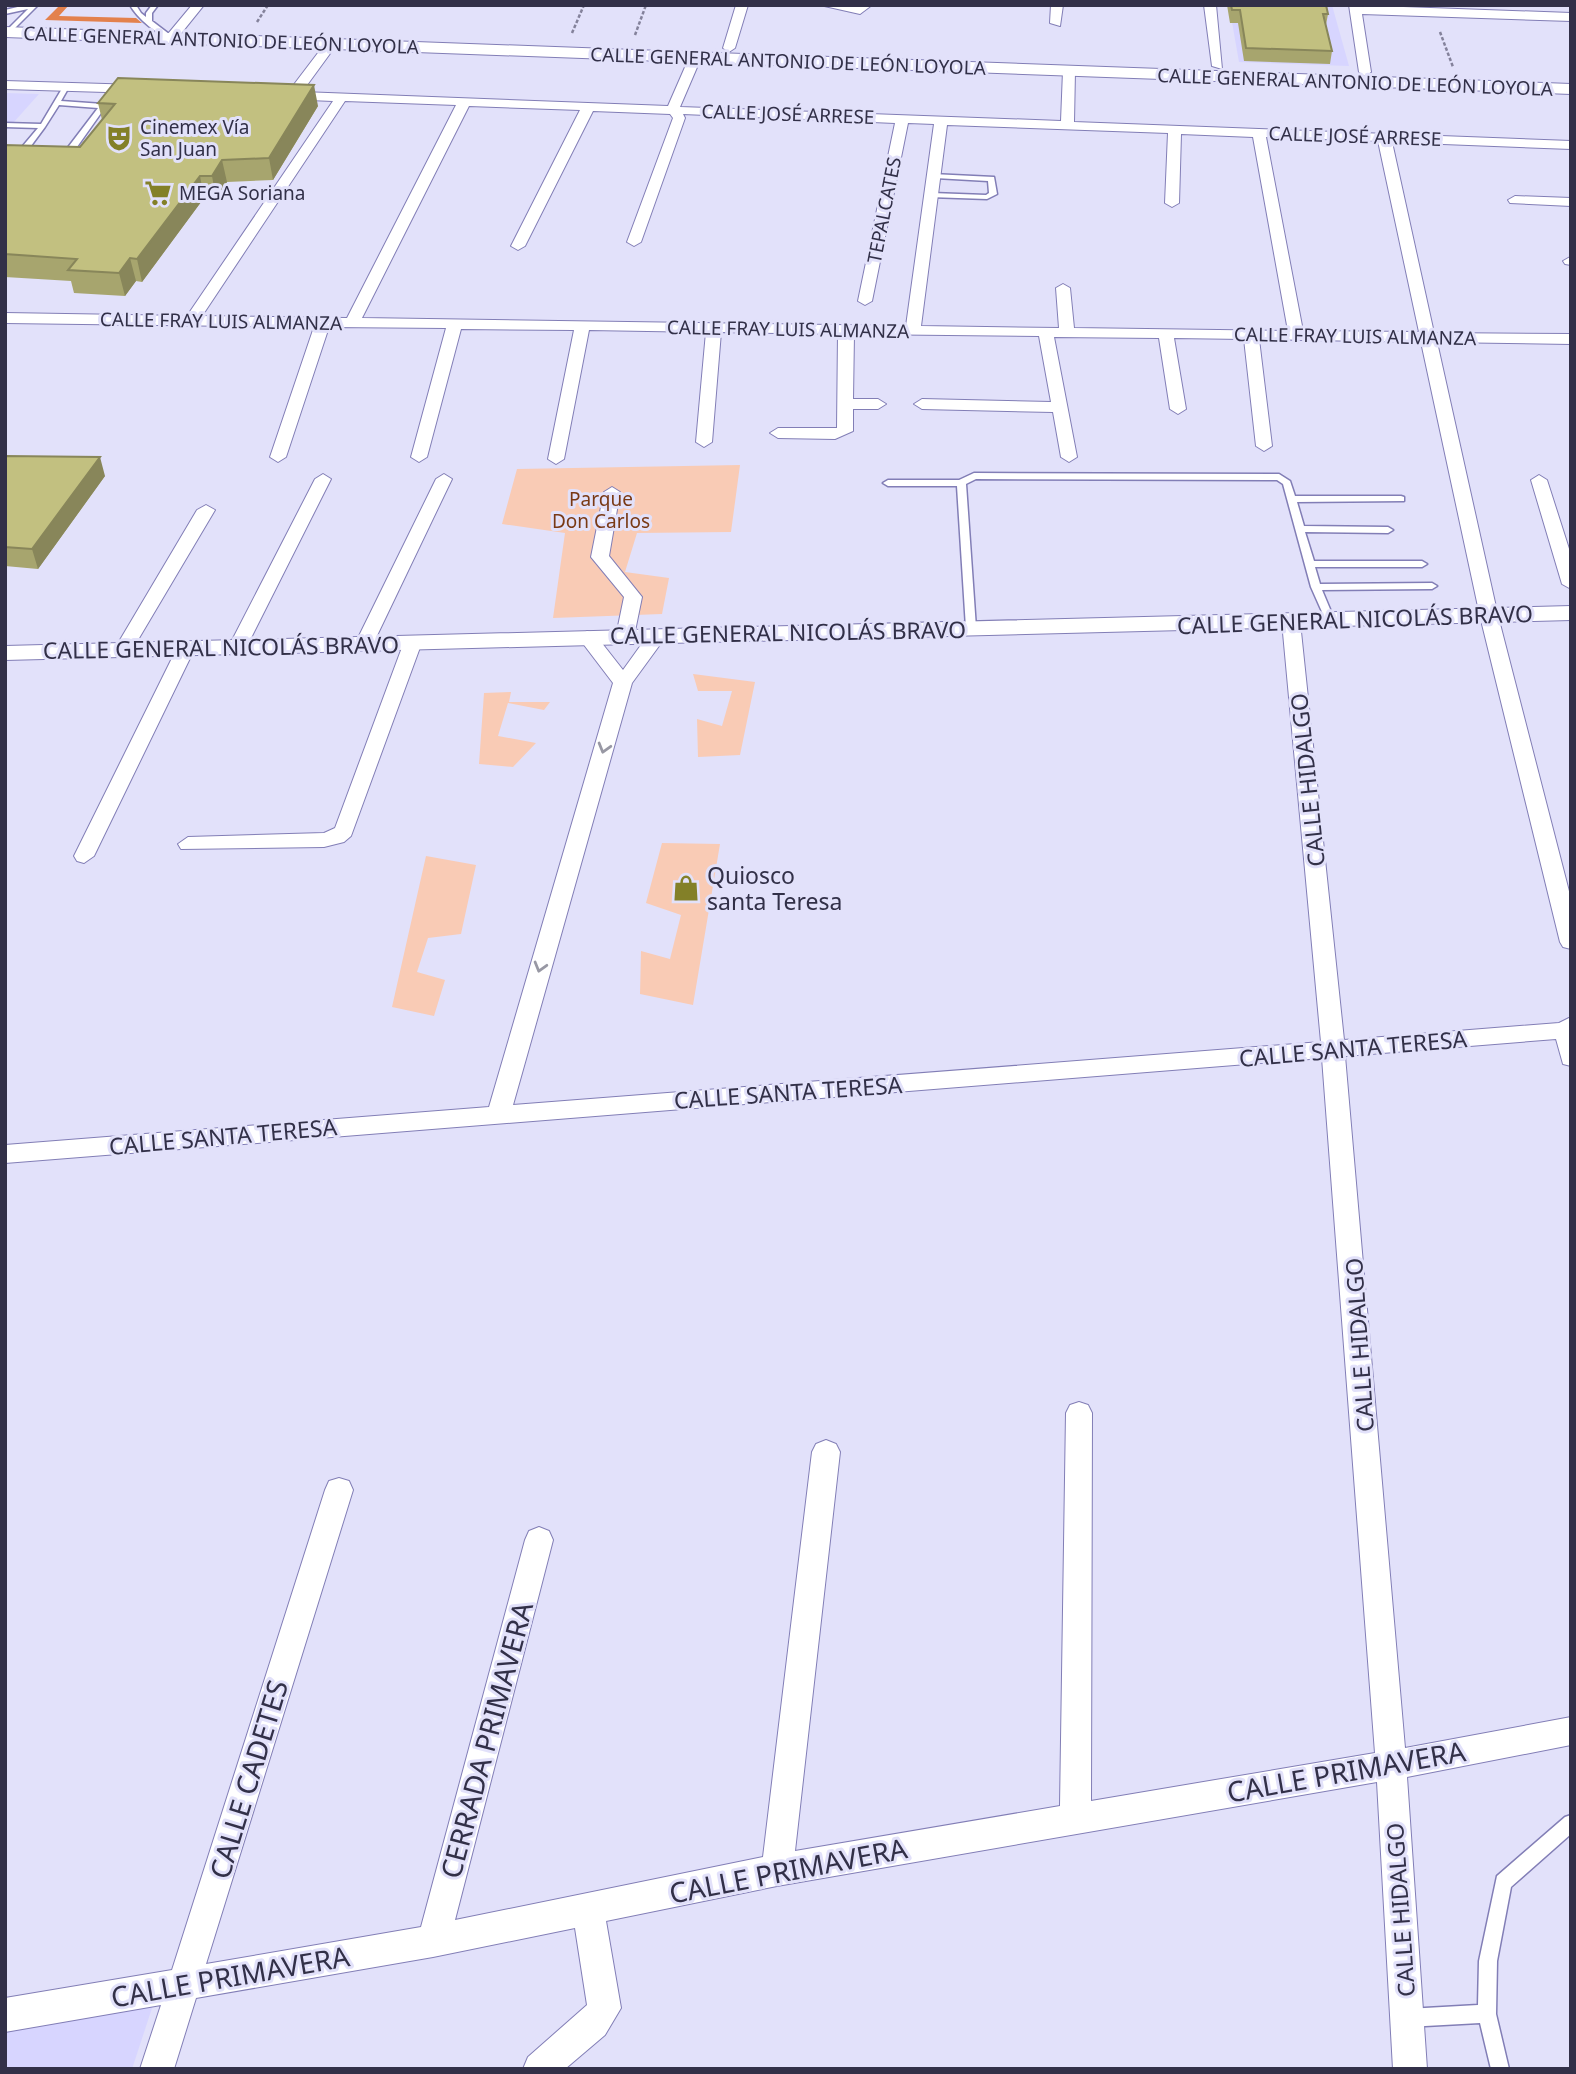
<svg xmlns="http://www.w3.org/2000/svg" width="1576" height="2074" font-family="'Noto Sans',sans-serif">
	<style>
		.built { fill: #d7d5ff }
		.green { fill: #f9cbb5 }
		.forest { fill: #e3814d }
		.lines { fill: none; stroke-linecap: round; stroke-linejoin: round }
		.service-casing { stroke: #827eb6; stroke-width: 3 }
		.minor-casing { stroke: #827eb6; stroke-width: 2 }
		.tertiary-casing { stroke: #827eb6; stroke-width: 2 }
		.path { stroke: #84829b; stroke-width: 2.5; stroke-dasharray: 3.5 2; stroke-linecap: butt }
		.service { fill: #fff; fill-rule: evenodd }
		.minor { fill: #fff; fill-rule: evenodd }
		.tertiary { fill: #fff; fill-rule: evenodd }
		.wall { fill: #a7a56e }
		.shaded-wall { fill: #88865a }
		.building { fill: #c2c080; stroke: #88865a; stroke-width: 2 }
		.oneway { stroke: #9898a4 }
		.labels { text-anchor: middle; dominant-baseline: central; stroke-width: 6; stroke-linejoin: round; paint-order: stroke }
		.far-street-label { font-size: 19px; fill: #323048; stroke: #e2e1fa }
		.far-poi-label { font-size: 19px; fill: #323048; stroke: #e2e1fa; text-anchor: start }
		.far-park-label { font-size: 19px; fill: #793915; stroke: #e2e1fa }
		.street-label { font-size: 23px; fill: #323048; stroke: #e2e1fa }
		.poi-label { font-size: 23px; fill: #323048; stroke: #e2e1fa; text-anchor: start }
		.near-street-label { font-size: 28px; fill: #323048; stroke: #e2e1fa }
	</style>
	<rect width="100%" height="100%" fill="#e2e1fa"/>
	<path class="built" d="M1229,5H1332L1349,66L1239,62Z
		M5,93L39,94L5,132Z
		M153,2005L132,2069H5V2032Z"/>
	<path class="green" d="M740,465L731,532L637,533L625,572L669,578L662,614L553,618L565,533L502,524L517,469Z
		M693,674L755,682L740,755L698,757L697,719L722,726L732,691H698Z
		M511,692L509,702H550L544,710L508,703L498,736L536,743L513,767L479,764L484,693Z
		M662,843L720,844L693,1005L640,994L641,951L670,959L681,915L646,903Z
		M426,856L476,865L461,934L428,938L417,972L445,980L434,1016L392,1007Z"/>
	<path class="forest" d="M60,5H69L59,16L136,18L142,23L45,20Z"/>
	<g class="lines">
		<g class="service-casing">
			<path id="service" d="M26,5H38L10,33H6V31L28,9L5,14V10Z
				M130,5H136L141,13L146,17V13L152,5H158L152,13V21L173,37V39C159,37 137,18 130,5Z
				M66,85L69,87L61,101L103,104L106,106L72,154L62,158L58,156L66,150L98,108L59,105L45,127L22,158H16V154L38,128L5,127V123L41,124L63,87Z
				M932,174L994,177L997,194L987,199L929,197L928,195L932,193L986,195L989,193L988,181L935,178L931,176Z
				M974,473L1279,474L1290,481L1295,496H1401L1404,497V501L1297,502L1304,526L1388,527L1393,530L1388,533L1305,532L1314,561H1422L1427,564L1422,567H1315L1320,584L1432,583L1437,586L1432,589L1322,590L1335,621L1330,624L1327,623L1311,587L1283,484L1277,480L976,479L966,484L976,628L971,631L966,628L957,486H888L883,483L888,480H959Z
				M1571,1815V1834L1511,1887L1497,1961L1496,2014L1509,2069H1491L1480,2023L1407,2027L1401,2024L1398,2018L1401,2012L1407,2009L1478,2005L1479,1961L1497,1876L1565,1817Z"/>
		</g>
		<g class="minor-casing">
			<path id="minor" d="M192,5H204L175,41H167V35Z
				M736,5H748L735,48L729,52L723,48Z
				M820,5H872L860,14Z
				M1051,5H1063L1060,26L1050,23Z
				M1204,5H1216L1222,69L1212,66Z
				M1349,5L1571,13V21L1362,14L1371,72L1365,76L1359,72Z
				M327,41L337,44L302,92L668,106L689,58L695,54L701,58L680,107L1061,121L1063,71L1069,67L1075,71L1074,122L1571,141V149L1392,142L1434,333L1571,334V344L1437,342L1498,616L1571,899V949L1563,947L1560,942L1480,616L1421,342L1259,339L1272,446L1264,451L1256,446L1244,339L1174,338L1186,409L1178,414L1170,409L1159,338L1054,337L1077,457L1069,462L1061,457L1053,412L922,409L914,404L922,399L1051,402L1039,336L854,334L853,399H878L886,404L878,409H853V431L835,439L778,438L770,433L778,428H837L838,334L721,332L712,442L704,447L696,442L706,332L589,330L564,459L556,464L548,459L574,330L461,329L427,457L419,462L411,457L446,328L329,327L286,457L278,462L270,457L314,327L5,323V313L187,316L333,101L285,99L279,95L289,91ZM345,101L456,105L347,318L202,316ZM469,106L580,110L511,246L518,250L525,246L593,111L670,114L673,118L627,242L634,246L641,242L685,118L683,114L895,123L858,301L865,305L872,301L908,123L934,124L906,326L362,318ZM947,125L1168,133L1165,203L1172,207L1179,203L1181,134L1253,137L1288,331L1074,328L1070,288L1063,284L1056,288L1059,328L921,326ZM1266,137L1378,141L1419,332L1303,331Z
				M5,81L139,85L145,89L139,93L5,89Z
				M1515,196L1571,198V206L1510,203L1508,200Z
				M1570,257L1571,265L1565,264L1563,261Z
				M323,474L331,479L246,648L244,652H230L228,648L315,479Z
				M444,474L452,479L373,644L364,650L357,648L355,644L436,479Z
				M1539,475L1547,480L1571,555V589L1562,584L1531,480Z
				M612,487L620,492L609,556L642,597L634,636L625,642L616,636L624,597L591,557L604,492Z
				M206,505L215,510L132,650L130,654H116L114,650L197,510Z
				M1291,617L1300,622L1344,1040L1559,1023L1571,1017V1066L1563,1064L1556,1039L1345,1056L1405,1748L1571,1717V1745L1407,1777L1427,2069H1393L1377,1782L777,1886L606,1921L621,2008L605,2035L565,2069H523L528,2057L587,2005L575,1928L433,1957L196,1998L174,2069H140L161,2005L5,2032V1998L172,1970L325,1490L329,1481L339,1478L349,1481L353,1490L206,1964L421,1927L525,1540L529,1531L539,1527L549,1531L553,1540L455,1920L763,1857L812,1452L816,1444L826,1440L836,1444L840,1452L795,1851L1060,1806L1066,1413L1070,1405L1079,1402L1088,1405L1092,1413L1091,1801L1375,1753L1322,1058L5,1163V1145L489,1107L613,683L578,637L587,631L594,633L623,670L651,631H665L667,635L632,683L513,1105L1321,1042L1282,622Z
				M413,636L422,642L351,836L344,842L324,847L181,849L178,844L188,837L324,833L335,828L404,642Z
				M186,642L195,648L94,856L84,863L77,861L74,856L177,648Z"/>
		</g>
		<g class="tertiary-casing">
			<path id="tertiary" d="M5,27L1571,84V94L5,37Z
				M1571,606V620L5,660V646Z"/>
		</g>
		<path class="path" d="M257,22L268,5
			M1440,32L1453,67
			M572,33L584,5
			M635,35L646,5"/>
		<use href="#service" class="service"/>
		<use href="#minor" class="minor"/>
		<use href="#tertiary" class="tertiary"/>
	</g>
	<path class="wall" d="M1227,5H1326L1328,14L1326,25L1332,51L1330,64L1244,61L1238,23H1230Z
		M98,103L318,106L273,180L227,182L216,198H204L142,282L136,281L125,296L74,293L71,281L5,277V145L80,147L102,120Z
		M5,456L105,476L38,569L5,566Z"/>
	<path class="shaded-wall" d="M314,85L318,106L273,180L269,158Z
		M222,160L227,182L216,198L212,176Z
		M200,176L204,198L142,282L137,259Z
		M130,258L136,281L125,296L119,273Z
		M100,457L105,476L38,569L32,549Z"/>
	<path class="building" d="M1231,5H1326L1328,14H1323L1332,51L1246,48L1240,10H1232Z
		M118,78L314,85L269,158L222,160L212,176H200L137,259L130,258L119,273L68,270L77,259L5,254V145L80,147L115,104L98,103Z
		M5,456L100,457L32,549L5,547Z"/>
	<defs><path id="oneway-chevron" d="M-2-3.5L2.5 0L-2 3.5" fill="none" stroke-width="1.6" stroke-linecap="round" stroke-linejoin="round" transform="scale(1.75)"/></defs>
	<g class="oneway">
		<use href="#oneway-chevron" transform="translate(604 748) rotate(106)"/>
		<use href="#oneway-chevron" transform="translate(540 967) rotate(106)"/>
	</g>
	<defs>
		<g id="theatre-bare" transform="scale(2.1)"><path d="M-5-5.5Q0-4 5-5.5V0Q5 5 0 6Q-5 5-5 0ZM-3.3-2.5H-1v1.5H-3.3ZM1-2.5H3.3v1.5H1ZM-2.8 1Q0 5.5 2.8 1Z" fill="#838028" stroke="#e2e1fa" stroke-width="2.5" paint-order="stroke"/></g>
		<g id="supermarket-bare" transform="scale(2.1)"><path d="M-6-5.5h2.5l.6 2H6L4.5 2H-2.5L-4.4-4H-6ZM-1.5 3.2a1.3 1.3 0 1 0 .1 0ZM3 3.2a1.3 1.3 0 1 0 .1 0Z" fill="#838028" stroke="#e2e1fa" stroke-width="2.5" paint-order="stroke"/></g>
		<g id="shop-bare" transform="scale(2.1)"><path d="M-5-2.5h2.3a2.7 3.5 0 0 1 5.4 0H5L5.5 6h-11ZM-1.5-2.5h3a1.5 2.3 0 0 0-3 0Z" fill="#838028" stroke="#e2e1fa" stroke-width="2.5" paint-order="stroke"/></g>
	</defs>
	<g fill-rule="evenodd">
		<use href="#theatre-bare" x="119" y="138"/>
		<use href="#supermarket-bare" x="158" y="193"/>
		<use href="#shop-bare" x="686" y="888"/>
	</g>
	<g class="labels">
		<g class="far-street-label">
			<text transform="translate(221 40) rotate(2)">CALLE GENERAL ANTONIO DE LEÓN LOYOLA</text>
			<text transform="translate(788 61) rotate(2)">CALLE GENERAL ANTONIO DE LEÓN LOYOLA</text>
			<text transform="translate(1355 82) rotate(2)">CALLE GENERAL ANTONIO DE LEÓN LOYOLA</text>
			<text transform="translate(788 114) rotate(2)">CALLE JOSÉ ARRESE</text>
			<text transform="translate(1355 136) rotate(2)">CALLE JOSÉ ARRESE</text>
			<text transform="translate(884 210) rotate(-79)">TEPALCATES</text>
			<text transform="translate(221 321) rotate(1)">CALLE FRAY LUIS ALMANZA</text>
			<text transform="translate(788 329) rotate(1)">CALLE FRAY LUIS ALMANZA</text>
			<text transform="translate(1355 336) rotate(1)">CALLE FRAY LUIS ALMANZA</text>
		</g>
		<g class="far-poi-label">
			<text x="140" y="127">Cinemex Vía<tspan x="140" dy="22">San Juan</tspan></text>
			<text x="179" y="193">MEGA Soriana</text>
		</g>
		<g class="far-park-label">
			<text x="601" y="499">Parque<tspan x="601" dy="22">Don Carlos</tspan></text>
		</g>
		<g class="street-label">
			<text transform="translate(1355 619) rotate(-2)">CALLE GENERAL NICOLÁS BRAVO</text>
			<text transform="translate(788 632) rotate(-1)">CALLE GENERAL NICOLÁS BRAVO</text>
			<text transform="translate(221 647) rotate(-1)">CALLE GENERAL NICOLÁS BRAVO</text>
			<text transform="translate(1307 780) rotate(-96)">CALLE HIDALGO</text>
			<text transform="translate(1353 1048) rotate(-5)">CALLE SANTA TERESA</text>
			<text transform="translate(788 1092) rotate(-4)">CALLE SANTA TERESA</text>
			<text transform="translate(223 1136) rotate(-5)">CALLE SANTA TERESA</text>
			<text transform="translate(1359 1345) rotate(-94)">CALLE HIDALGO</text>
			<text transform="translate(1400 1910) rotate(-94)">CALLE HIDALGO</text>
		</g>
		<g class="poi-label">
			<text x="707" y="875">Quiosco<tspan x="707" dy="26">santa Teresa</tspan></text>
		</g>
		<g class="near-street-label">
			<text transform="translate(486 1740) rotate(-75)">CERRADA PRIMAVERA</text>
			<text transform="translate(1346 1771) rotate(-10)">CALLE PRIMAVERA</text>
			<text transform="translate(248 1779) rotate(-73)">CALLE CADETES</text>
			<text transform="translate(788 1870) rotate(-11)">CALLE PRIMAVERA</text>
			<text transform="translate(230 1976) rotate(-10)">CALLE PRIMAVERA</text>
		</g>
	</g>
	<rect width="1576" height="2074" fill="none" stroke="#323048" stroke-width="14"/>
</svg>
